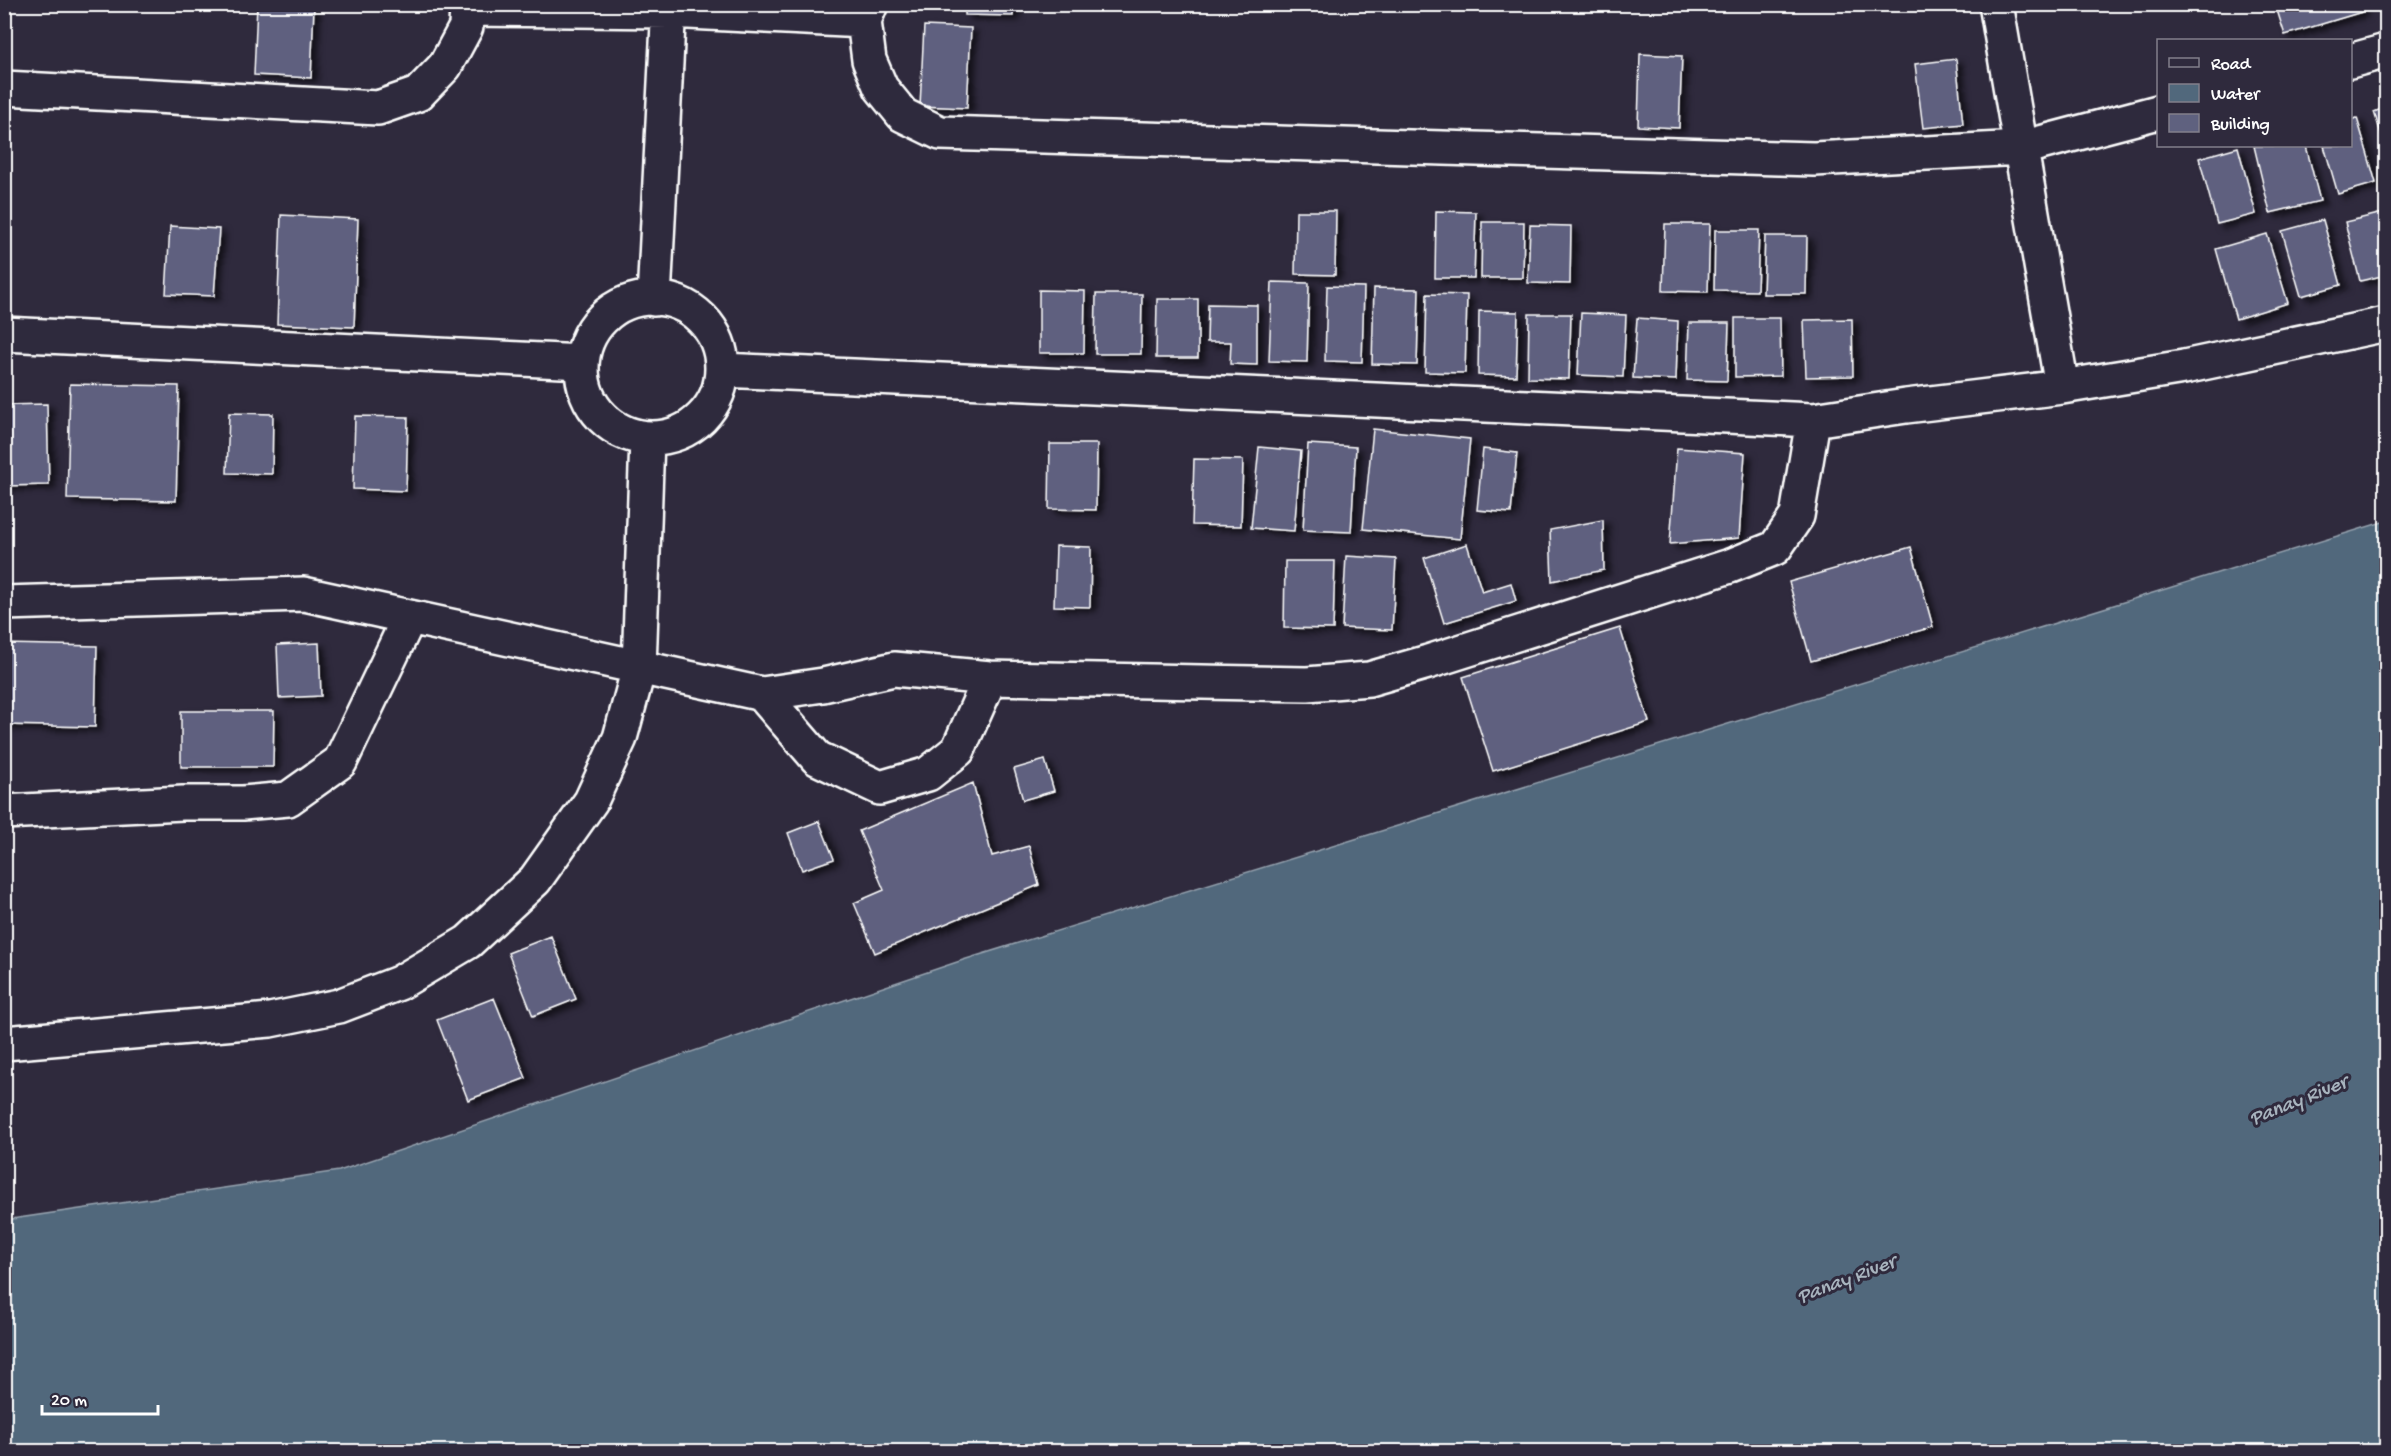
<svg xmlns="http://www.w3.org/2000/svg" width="2391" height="1456" font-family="'Gochi Hand',sans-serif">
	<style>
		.water { fill: #51687c; stroke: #97a4b0; stroke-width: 1.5 }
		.building { fill: #5f617f; stroke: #fff; stroke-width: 1.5; filter: url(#shadow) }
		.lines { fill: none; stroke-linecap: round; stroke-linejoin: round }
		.street-casing { stroke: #fff; stroke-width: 38 }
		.street { stroke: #2f2a3d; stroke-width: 33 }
		.labels { text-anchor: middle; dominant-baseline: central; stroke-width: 6; stroke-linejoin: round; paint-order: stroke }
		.water-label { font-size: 21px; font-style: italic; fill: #a8b4be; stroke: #2f2a3d }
	</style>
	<defs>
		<filter id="shadow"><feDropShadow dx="6" dy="4" stdDeviation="3" flood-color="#0009"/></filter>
	</defs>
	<rect width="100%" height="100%" fill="#2f2a3d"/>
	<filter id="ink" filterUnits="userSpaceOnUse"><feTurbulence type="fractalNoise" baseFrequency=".0167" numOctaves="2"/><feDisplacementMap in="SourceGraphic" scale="12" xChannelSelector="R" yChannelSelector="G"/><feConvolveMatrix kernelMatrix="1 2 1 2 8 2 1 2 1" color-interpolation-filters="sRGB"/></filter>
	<g filter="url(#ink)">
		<path class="water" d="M2386,521V1451H5V1220L339,1171L963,960Z"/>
		<path class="building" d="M257,4L314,7L311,78L254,75Z
			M965,4H1014L1013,16L965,15Z
			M2275,4H2359L2362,12L2285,35Z
			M924,26L971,28L967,108L920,106Z
			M1640,54L1682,56L1679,128L1638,126Z
			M1956,59L1963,124L1923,128L1915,64Z
			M2386,107V149L2374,112Z
			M2357,118L2376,183L2338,194L2324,146H2350V120Z
			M2254,146H2306L2320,201L2270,213Z
			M2238,147L2256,214L2217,224L2199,158Z
			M1296,211H1336L1335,275L1295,274Z
			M1436,211L1476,212L1474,278H1435Z
			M2383,213L2386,227V275L2360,281L2345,222Z
			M281,215L358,219L354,327L277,324Z
			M2323,220L2341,285L2301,296L2282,231Z
			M1482,222H1524L1523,278H1481Z
			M1665,224H1710L1708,292L1663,291Z
			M1530,225L1571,226L1570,284L1528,283Z
			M170,226L219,229L214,296L166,294Z
			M1715,230H1759L1757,291L1714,290Z
			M2267,234L2288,303L2236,319L2216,249Z
			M1765,236H1807L1806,294H1763Z
			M1272,282L1309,283L1307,362L1269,361Z
			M1327,286L1364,287L1362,362L1325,361Z
			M1374,288L1419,289L1417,365L1372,364Z
			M1039,290L1085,291L1084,353H1039Z
			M1096,294H1142L1141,354H1095Z
			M1427,294L1467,295L1465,373L1425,372Z
			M1157,299H1198V358H1156Z
			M1208,304L1257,305V365L1230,364L1231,342H1207Z
			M1479,311L1518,312L1516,376L1478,375Z
			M1581,313L1626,315L1623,377L1578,375Z
			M1529,314H1571L1569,379L1528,378Z
			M1637,318L1678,321L1676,380L1633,378Z
			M1735,318H1780L1781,376L1735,377Z
			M1852,319L1853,376L1806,377L1804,320Z
			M1689,323H1729L1727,381L1687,380Z
			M70,384L179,386L176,501L67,499Z
			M47,404L49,485L4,486V405Z
			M229,413L273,414L272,474L227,473Z
			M355,416L408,417L406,491L353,489Z
			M1373,429L1470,439L1460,539L1363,529Z
			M1050,444H1097L1096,510L1049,509Z
			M1308,444L1356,447L1351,532L1303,530Z
			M1259,447L1301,451L1294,531L1251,528Z
			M1677,448L1745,453L1739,538L1670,544Z
			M1483,449L1517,453L1511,513L1477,510Z
			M1194,459L1243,460L1241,526L1192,525Z
			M1603,520L1604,570L1552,581L1550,530Z
			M1467,544L1482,592L1511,583L1516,601L1444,623L1424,558Z
			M1056,546L1091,547L1090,607L1054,606Z
			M1911,547L1933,627L1811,661L1789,582Z
			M1346,556L1396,559L1392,630L1342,628Z
			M1285,561H1335L1333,629L1284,628Z
			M1620,628L1649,722L1493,771L1463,677Z
			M319,643L321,696L279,698L277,645Z
			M4,644L97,646L95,727L4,725Z
			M181,711H274L273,767H181Z
			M1045,760L1054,791L1023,800L1014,769Z
			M973,783L992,856L1029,846L1039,885L875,953L854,903L884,890L859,831Z
			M819,821L834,859L802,870L788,833Z
			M551,936L576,999L533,1016L508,953Z
			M494,998L526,1078L468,1100L437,1020Z"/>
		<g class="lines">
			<g class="street-casing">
				<path id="street" d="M871,4L864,21L869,60L881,88L903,115L940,133L1814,159L2021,148L2158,112
					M1996,4L2062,387
					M467,9L669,11L864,21
					M2350,61L2386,51
					M4,88L378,108L418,94L445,66L466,27L467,4
					M582 368a70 70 0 1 1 140 0a70 70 0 1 1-140 0Z
					M654,299L669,4
					M4,334L582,362
					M722,370L1813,420L1906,406L2062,387L2184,367L2386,324
					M4,603L304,594L762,694L823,685L894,669L990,678L1307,684L1369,679L1428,662L1730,566L1775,548L1797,516L1813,420
					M762,694L817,758L880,788L928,774L958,750L990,678
					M4,812L183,803H243L288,799L340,762L409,618
					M4,1043L270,1020L339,1006L399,983L468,942L535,880L591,801L620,738L639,668L647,439"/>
			</g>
			<use href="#street" class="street"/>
		</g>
	</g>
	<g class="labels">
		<g class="water-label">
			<text transform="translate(2299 1102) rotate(-22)">Panay River</text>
			<text transform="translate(1847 1281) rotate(-21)">Panay River</text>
		</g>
	</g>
	<rect width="2391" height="1456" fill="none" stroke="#2f2a3d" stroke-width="24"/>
	<rect x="12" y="12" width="2367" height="1432" fill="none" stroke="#fff" stroke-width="2" filter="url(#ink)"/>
	<rect x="2157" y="39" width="195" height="108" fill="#2f2a3d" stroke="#827f8b" stroke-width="1.5"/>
	<rect x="2169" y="58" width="30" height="9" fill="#2f2a3d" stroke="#827f8b" stroke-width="1.5"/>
	<text x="2211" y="69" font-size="18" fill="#ffffff">Road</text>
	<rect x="2169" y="84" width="30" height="18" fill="#51687c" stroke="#827f8b" stroke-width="1.5"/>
	<text x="2211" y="99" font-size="18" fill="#ffffff">Water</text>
	<rect x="2169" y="114" width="30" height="18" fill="#5f617f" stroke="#827f8b" stroke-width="1.5"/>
	<text x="2211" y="129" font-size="18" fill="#ffffff">Building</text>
	<path d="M42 1405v9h116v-9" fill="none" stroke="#ffffff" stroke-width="3"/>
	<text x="51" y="1405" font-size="18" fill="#ffffff" stroke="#2f2a3d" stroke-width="4.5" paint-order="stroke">20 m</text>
</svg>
